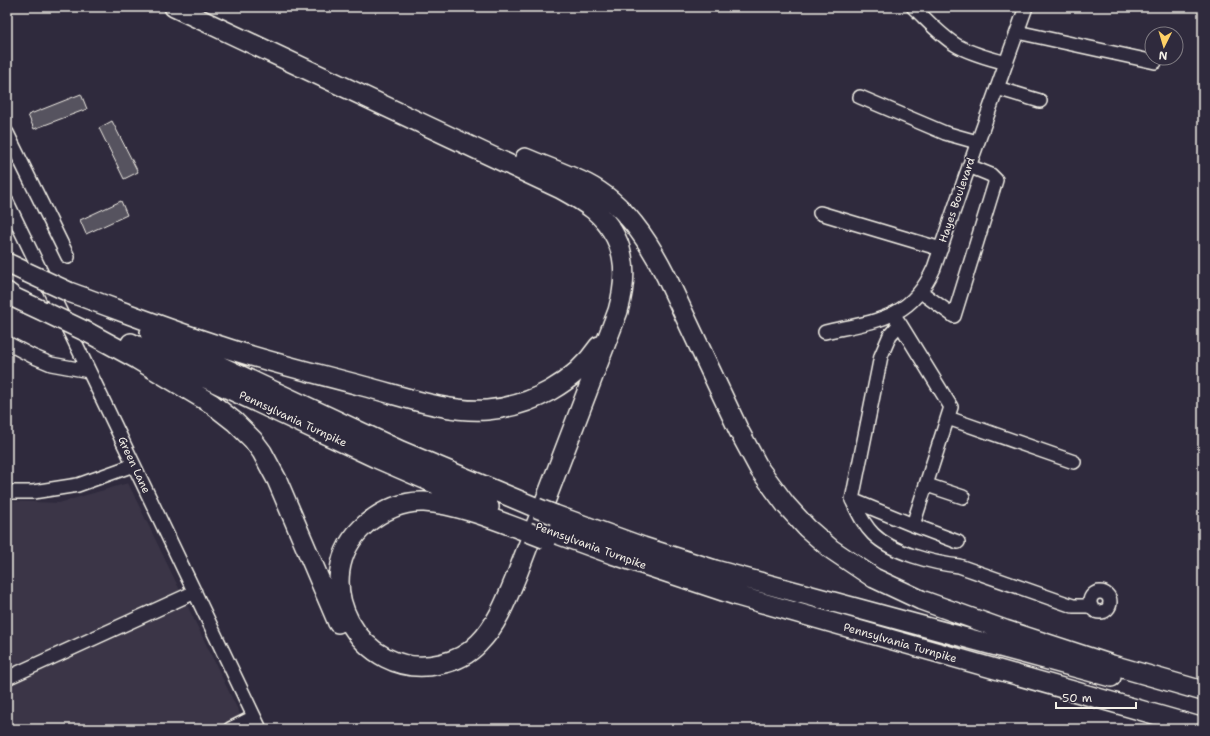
<svg xmlns="http://www.w3.org/2000/svg" width="1210" height="736" font-family="'Shantell Sans',sans-serif">
	<style>
		.built { fill: #3b3647 }
		.building { fill: #56525f; stroke: #f4f1e8 }
		.lines { fill: none; stroke-linecap: round; stroke-linejoin: round }
		.minor-casing { stroke: #f4f1e8; stroke-width: 16 }
		.highway-casing { stroke: #f4f1e8; stroke-width: 22 }
		.minor { stroke: #2f2a3d; stroke-width: 13 }
		.highway { stroke: #2f2a3d; stroke-width: 19 }
		.highway-bridge-casing { stroke: #f4f1e8; stroke-width: 22; stroke-linecap: butt }
		.highway-bridge { stroke: #2f2a3d; stroke-width: 19 }
		.labels { text-anchor: middle; dominant-baseline: central; stroke-width: 3; stroke-linejoin: round; paint-order: stroke }
		.street-label { font-size: 11px; fill: #f4f1e8; stroke: #2f2a3d }
	</style>
	<rect width="100%" height="100%" fill="#2f2a3d"/>
	<filter id="ink" filterUnits="userSpaceOnUse"><feTurbulence type="fractalNoise" baseFrequency=".025" numOctaves="2"/><feDisplacementMap in="SourceGraphic" scale="8" xChannelSelector="R" yChannelSelector="G"/><feConvolveMatrix kernelMatrix="1 2 1 2 8 2 1 2 1" color-interpolation-filters="sRGB"/></filter>
	<g filter="url(#ink)">
		<path class="built" d="M128,483L247,729H7V501L59,503Z"/>
		<path class="building" d="M81,94L87,109L34,129L28,115Z
			M112,121L138,172L124,179L99,128Z
			M121,201L127,215L86,234L80,220Z"/>
		<g class="lines">
			<g class="minor-casing">
				<path id="minor" d="M913,7C927,20 940,35 956,45C971,54 989,58 1006,63
					M1017,32L1155,62
					M997,88L1040,101
					M860,97L945,133L977,142
					M7,133L68,257
					M7,202L89,371L260,729
					M820,213L941,249
					M921,292L954,316L996,180L991,175L969,166
					M893,314L900,324L951,407L913,525L852,500L881,356L890,335L900,324
					M825,332C875,321 911,320 934,268L965,178L1026,7
					M7,343L32,356L51,364L89,371
					M948,418L1074,462
					M927,485L963,497
					M7,492H33L78,485L134,465
					M852,500C858,512 863,524 873,534C892,553 933,563 959,566L1073,606H1091
					M913,525L958,542
					M1090 602a10 10 0 1 1 20 0a10 10 0 1 1-20 0Z
					M7,678L195,592
					M230,729L254,717"/>
			</g>
			<g class="highway-casing">
				<path id="highway" d="M174,7L561,189C572,195 584,202 594,210C626,238 629,272 618,311L518,572C508,596 498,624 479,643C469,654 455,661 440,664C360,683 303,578 366,524C382,511 402,501 424,502C457,504 496,520 528,532
					M525,158C546,167 567,174 587,184C624,203 648,240 666,276L739,431L760,470L786,505L807,528L831,549L874,578L921,600L1005,630L1112,665L1203,691
					M7,263L26,272
					M7,292L15,298L45,312
					M69,292C119,310 169,330 220,346C267,362 315,373 363,386C402,396 447,413 487,410C532,406 574,383 599,346
					M89,333L137,359L212,404L235,422L253,440L262,452L277,480L338,623
					M150,333L401,451L537,508
					M131,343L376,458L489,507
					M555,515L643,547L715,570L1111,677
					M549,531L612,554L738,596L1203,728"/>
			</g>
			<use href="#minor" class="minor"/>
			<use href="#highway" class="highway"/>
			<g class="highway-bridge-casing">
				<path id="highway-bridge" d="M26,272L69,292
					M45,312L89,333
					M537,508L555,515
					M528,532L546,539"/>
			</g>
			<use href="#highway-bridge" class="highway-bridge"/>
		</g>
	</g>
	<g class="labels">
		<g class="street-label">
			<text transform="translate(957 200) rotate(-71)">Hayes Boulevard</text>
			<text transform="translate(293 419) rotate(25)">Pennsylvania Turnpike</text>
			<text transform="translate(134 465) rotate(65)">Green Lane</text>
			<text transform="translate(591 546) rotate(20)">Pennsylvania Turnpike</text>
			<text transform="translate(900 643) rotate(16)">Pennsylvania Turnpike</text>
		</g>
	</g>
	<rect width="1210" height="736" fill="none" stroke="#2f2a3d" stroke-width="24"/>
	<rect x="12" y="12" width="1186" height="712" fill="none" stroke="#f4f1e8" stroke-width="1.5" filter="url(#ink)"/>
	<g transform="translate(1164 46) rotate(185)"><circle r="19" fill="#2f2a3d" stroke="#7e7a81"/>
	<path d="M0-3L7 15L0 10L-7 15Z" fill="#ffd166"/>
	<text y="-6" font-size="11" font-weight="bold" text-anchor="middle" fill="#f4f1e8">N</text>
	</g>
	<path d="M1056 702v6h80v-6" fill="none" stroke="#f4f1e8" stroke-width="2"/>
	<text x="1062" y="702" font-size="12" fill="#f4f1e8" stroke="#2f2a3d" stroke-width="3" paint-order="stroke">50 m</text>
</svg>
